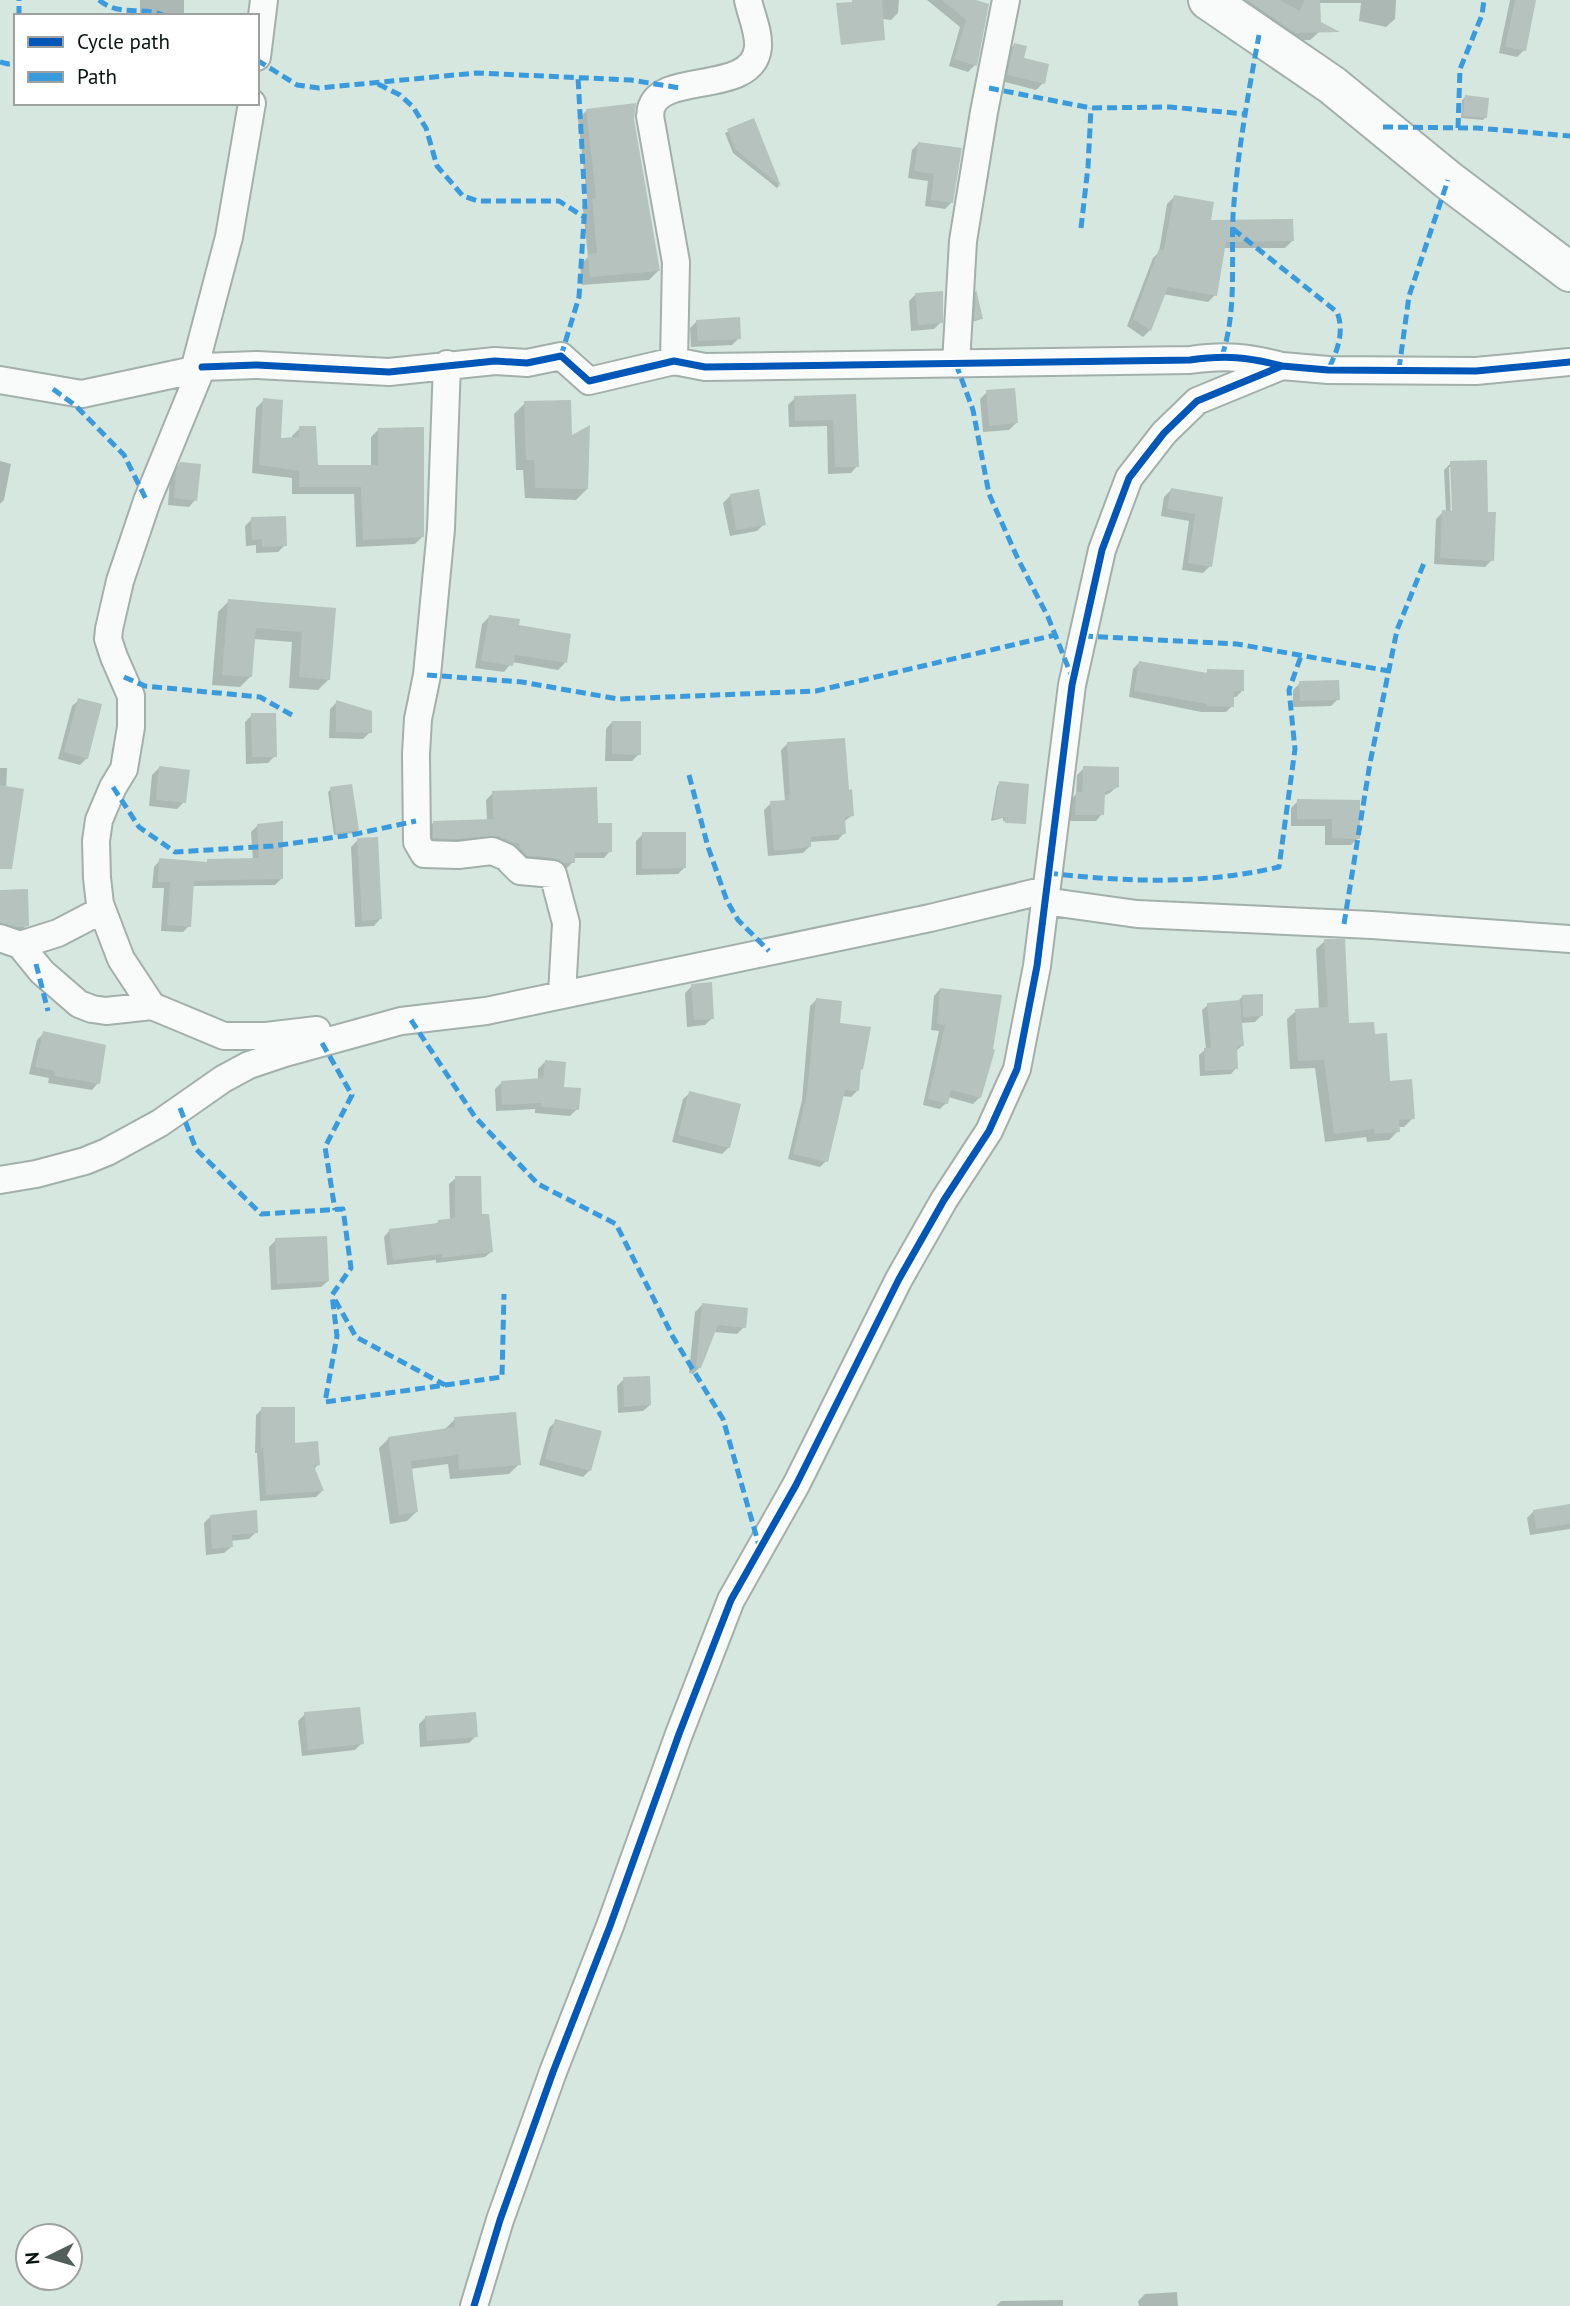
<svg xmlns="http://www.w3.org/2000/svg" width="1570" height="2306" font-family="'PT Sans',sans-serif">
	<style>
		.shadow { fill: #0003; fill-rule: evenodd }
		.building { fill: #b5c2bd }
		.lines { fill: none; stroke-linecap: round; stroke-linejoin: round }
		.street-casing { stroke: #a2afaa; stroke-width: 30 }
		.secondary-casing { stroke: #a2afaa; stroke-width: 42 }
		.street { stroke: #f9fbfa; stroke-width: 26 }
		.secondary { stroke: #f9fbfa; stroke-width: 38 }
		.quiet { stroke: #3a9ade; stroke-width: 5; stroke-dasharray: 10 5; stroke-linecap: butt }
		.cycleway-casing { stroke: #fff; stroke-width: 11 }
		.cycleway { stroke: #0057b8; stroke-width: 7 }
	</style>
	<rect width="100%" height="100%" fill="#d6e7e0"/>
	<path class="shadow" d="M140,0H184V16H140Z
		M870,0H899L898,13L891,20L868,17Z
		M927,0H969L975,65L968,72L949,66L960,27Z
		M1240,0H1396L1395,19L1386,27L1359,21L1361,3H1319V32L1310,40L1286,41Z
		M1510,0H1534L1524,50L1517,57L1499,53Z
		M1014,45L1022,59L1043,83L1036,90L1001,81L1007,52Z
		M1465,97L1486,117L1483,120L1461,118L1462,100Z
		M587,110L633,119L658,271L649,280L582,285L580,265L588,257L583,209L588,205L578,119Z
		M753,120L779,186L777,188L733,153L725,133Z
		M919,143L952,202L945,209L925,206L928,181L908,178L912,150Z
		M1174,197L1209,221L1292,241L1285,248H1223L1215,295L1208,302L1163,294L1150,330L1143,337L1127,326L1153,258L1159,252L1167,204Z
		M976,291L981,319L972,322L974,294Z
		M916,294L941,322L934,329L911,331L909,301Z
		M697,321L739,338L732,345L691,347L690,328Z
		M987,392L1016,423L1009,430L983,432L980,399Z
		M855,396L857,466L851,473L828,474L827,426L789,427L788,405L795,398Z
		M264,400L279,440L292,439V436L300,428L316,467H371V437L379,429L423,536L415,544L356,547L354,494H292V478L252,473L256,408Z
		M525,403L570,437L587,489L576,500L525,498L523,470H516L514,414Z
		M0,461L11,464L4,500L0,504Z
		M181,463L195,500L189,507L168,505L170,479L174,471Z
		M1451,463L1487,514L1492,560L1485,567L1434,564L1436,519L1443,512H1446L1444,470ZM1449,467H1452L1455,519H1451Z
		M1171,490L1221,498L1210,566L1203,573L1182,570L1189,521L1161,516L1164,497Z
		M730,496L764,524L757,531L730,536L723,503Z
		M252,519L285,545L278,552L256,553V545L246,546L245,526Z
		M229,601L334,610L329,679L318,690L289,688L292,642L254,639L251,676L240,687L212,685L218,612Z
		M489,617L517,626L565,663L558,670L512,662L504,672L475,668L482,624Z
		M1140,662L1205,674L1208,671L1242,691L1236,697H1232V706L1226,712H1201L1129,697L1133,669Z
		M1300,683L1338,699L1331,706L1293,707V690Z
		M79,700L87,758L80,765L58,759L72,706Z
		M337,702L370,732L363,739L329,738L330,709Z
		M252,715L275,756L268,763L246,764L245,722Z
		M612,722L639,754L632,761H605L606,729Z
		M788,743L847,792L853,815L843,822L844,833L838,840L809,842L810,846L803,853L768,856L764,810L771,803L785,802L781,750Z
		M0,768H7L6,791L0,797Z
		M159,768L184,802L177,809L149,806L152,775Z
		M1084,768L1117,786L1110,793L1103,796L1102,814L1096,821H1069L1070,801L1076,794L1077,775Z
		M1000,783L1024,823L1003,821V818L991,821L997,786Z
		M331,789L358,830L355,833L334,835L328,792Z
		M493,793L610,851L604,858H573V862L567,868L557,869L427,844V829L433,823L487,821L486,800Z
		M1298,801H1358V838L1351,845H1325V826H1291V808Z
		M258,825L281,879L275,885L192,886L189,926L183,932L161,931L164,888H152L154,867L160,860L205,864L208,861L253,860L251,832Z
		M643,834L685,867L678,874L636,875V841Z
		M358,840L380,919L374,926L355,927L351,847Z
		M0,892L27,925L20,932L0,931Z
		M1325,941L1347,1025L1373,1035L1388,1083L1413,1118L1404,1127H1398V1131L1389,1140L1367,1142L1366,1137L1325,1142L1315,1068L1290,1069L1287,1019L1296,1011L1319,1010L1316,949Z
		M692,986L712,1018L705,1025L687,1027L685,993Z
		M940,989L980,1097L973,1104L948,1097L946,1103L940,1109L923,1105L939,1031L931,1030L934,996Z
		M1242,997L1262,1015L1255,1022L1241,1023L1243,1045L1237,1050L1236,1068L1231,1074L1200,1076L1199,1055L1206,1049L1202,1010L1208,1005L1237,1002Z
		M816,1000L838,1024L869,1029L859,1071L857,1091L851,1097L842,1096L826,1161L820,1167L788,1159L802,1100L810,1006Z
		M44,1033L98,1083L92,1090L48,1083L49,1078L29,1074L37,1040Z
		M545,1062L577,1109L570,1116L535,1113V1109L496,1111L495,1089L502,1082L538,1080V1069Z
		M690,1093L729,1147L722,1154L672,1142L683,1099Z
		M456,1178L480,1216L492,1251L485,1257L436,1263V1260L387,1265L384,1237L390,1230L435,1225L438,1222L450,1220L449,1184Z
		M276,1240L328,1281L321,1287L271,1290L269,1247Z
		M702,1305L744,1327L737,1334L714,1332L700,1367L693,1374L689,1373L695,1312Z
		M624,1379L650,1405L643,1411L618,1413L617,1386Z
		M262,1409L293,1445L319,1464L314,1469L322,1491L316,1497L260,1501L257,1453H255L256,1415Z
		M455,1419L519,1464L509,1474L450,1479L448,1464L410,1469L416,1512L407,1521L390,1524L379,1448L389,1438L445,1429Z
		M556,1421L590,1470L583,1477L539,1465L549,1428Z
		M1570,1506V1529L1530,1535L1527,1518L1534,1511Z
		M211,1516L256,1532L249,1539L230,1541L231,1547L224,1553L206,1555L204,1523Z
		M305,1714L362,1743L355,1750L302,1756L298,1721Z
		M426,1717L476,1736L469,1743L420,1747L419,1724Z
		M1177,2292L1178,2306H1139L1138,2301L1145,2294Z
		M1063,2300V2306H996L1001,2301Z"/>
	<path class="building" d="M852,0H882L885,40L841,45L836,3L852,2Z
		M942,0H976L989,4L977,66L954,59L966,20Z
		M1247,0H1280L1300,11L1304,0H1320L1321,22L1340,32L1295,33Z
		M1515,0H1536L1526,51L1505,47Z
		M1014,43L1027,46L1024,58L1049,64L1045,84L1007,75Z
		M1465,95L1489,98L1487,118L1463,116Z
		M636,103L634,119L660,271L590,277L588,254L597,253L592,199L596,198L586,109Z
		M754,118L781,186L736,150L727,129Z
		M918,142L962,148L953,203L931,200L934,174L914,171Z
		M1174,195L1214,202L1211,220L1293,219L1294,241L1226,242L1217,296L1168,287L1151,331L1133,319L1159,249L1164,250Z
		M976,289L983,319L974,320Z
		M943,291V323L918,325L915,293Z
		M740,317L741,339L698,341L696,320Z
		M1015,388L1018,423L989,426L986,390Z
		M856,394L859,467H835L833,420L795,421L794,396Z
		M263,398L283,400L281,438L299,437V426H316L318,465H378V428L424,427V537L363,540L361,487H299V471L259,465Z
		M571,400L572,435L590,425L588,489L535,488L534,460H526L524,401Z
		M1487,460L1488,512H1496L1494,561L1440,558L1442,510L1452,511L1450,461Z
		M180,462L201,464L197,501L174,498L176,471Z
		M1171,488L1223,497L1212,567L1188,563L1195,514L1167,509Z
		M759,489L766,525L736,530L730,494Z
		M286,516L287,546L262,547V539L252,540L251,517Z
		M228,599L336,608L330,680L299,677L302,632L256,628L252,677L222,675Z
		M489,615L520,619L519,625L571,634L567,663L515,655L513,666L481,661Z
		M1139,661L1207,673V669L1244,670V691H1234V707L1207,706V704L1134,691Z
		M1339,680L1340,700L1300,701L1299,681Z
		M78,698L102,704L88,759L64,752Z
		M336,700L372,711V733L336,732Z
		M251,713H276L277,757H252Z
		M612,721H641V755L612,754Z
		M845,738L849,790L852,789L854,816L845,817L846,834L811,837V847L774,851L770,801L789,800L788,795H790L787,742Z
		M159,766L190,770L186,803L156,800Z
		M1083,766L1119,767V787L1105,792L1104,815H1075L1076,792H1082Z
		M999,781L1029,784L1026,824L1005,823V817L993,819Z
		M352,784L359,830L336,833L330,787Z
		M0,785L24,789L12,869H0Z
		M597,787L598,823H612V852L575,853V863H564L554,858L527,856L520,848L519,843H513L498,836L457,839L433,838V821L493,819L492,791Z
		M1297,799L1360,800V839L1332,838V819H1297Z
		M283,821V879L194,881L191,927L167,925L170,882H158L159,858L207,862V859L259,858L257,824Z
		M642,832H686V868L642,869Z
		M378,837L382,919L362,921L357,838Z
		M28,889L29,926L15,927L0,923V890Z
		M1324,939H1345L1349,1023L1374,1022L1375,1034L1387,1033L1390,1081L1412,1079L1415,1119L1399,1120L1400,1132L1375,1134L1374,1129L1334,1134L1324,1060L1298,1061L1295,1009L1328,1007Z
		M712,982L714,1019L694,1020L691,984Z
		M940,988L1002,995L993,1049L995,1050L981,1098L951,1090L948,1104L928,1099L945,1025L937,1024Z
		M1263,994V1016L1243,1017L1242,995Z
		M816,998L842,1001L840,1023L871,1027L863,1070L861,1069L859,1091L845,1090L828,1162L793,1154L807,1093Z
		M1240,1000L1244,1046H1237L1238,1069L1205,1071L1204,1048H1211L1207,1003Z
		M43,1031L106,1045L100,1084L54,1076L55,1071L35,1067Z
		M545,1060L566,1062L564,1087L581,1088L579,1110L541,1107V1103L502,1105L501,1081L543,1078Z
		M689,1091L741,1104L730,1148L678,1135Z
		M455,1176H481L482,1214H489L493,1252L442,1258V1254L393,1260L389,1229L438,1223V1220L455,1218Z
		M327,1236L329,1281L277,1284L275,1238Z
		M702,1303L748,1308L746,1328L718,1325L701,1368L696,1367Z
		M650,1376L651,1405L624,1407L623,1377Z
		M261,1407H295V1443L318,1441L320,1465L314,1466L324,1491L266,1495L263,1448H261Z
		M516,1412L521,1465L459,1470L458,1455L411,1461L418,1512L399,1515L388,1437L455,1427L454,1417Z
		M555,1419L602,1431L591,1471L545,1459Z
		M1570,1504V1524L1536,1529L1533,1510Z
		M257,1510L258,1533L232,1535L233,1547L212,1549L210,1515Z
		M360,1707L364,1744L308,1750L304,1712Z
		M476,1712L478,1737L427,1741L425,1716Z"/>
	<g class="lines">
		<g class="street-casing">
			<path id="street" d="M257,57L264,0
				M674,361L676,262L650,116C651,113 650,109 652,106C664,72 754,95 758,47C759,31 751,15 748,0
				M447,364L441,529L427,675L418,719L416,754L417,842L424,854L458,855L492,851L506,857L520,871L553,874L566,923L562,994
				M956,364L963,241L984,112L1006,0
				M202,367L257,365L389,372L495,361L527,363L561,356L589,381L674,361L705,367L1190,360C1225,355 1248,357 1282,366
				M0,380L82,394L194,370L229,237L252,103
				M1044,901L1137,914L1372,925L1570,939
				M0,938L20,945L42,972L79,1004L92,1009L106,1011L152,1006L224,1036H266L317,1030
				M20,945L58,933L102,910
				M152,1006L121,959L100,904L97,878L96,841L99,820L113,787L124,769L131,727V696L114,657L108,639L109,629L120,581L147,501L202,367L194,370
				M0,1180L36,1174L85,1161L107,1152L160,1123L223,1079L249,1065L285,1053L401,1021L486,1011L930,918L1046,890
				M474,2306L500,2220L553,2072L610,1926L679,1734L731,1600L796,1485L899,1279L944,1200L989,1131L1017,1069L1037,966L1072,685L1102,550L1129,478L1164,433L1197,401L1282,366L1328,370L1476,371L1570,362"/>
		</g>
		<g class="secondary-casing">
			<path id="secondary" d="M1208,0L1332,85L1448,180L1570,272"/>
		</g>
		<use href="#street" class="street"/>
		<use href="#secondary" class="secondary"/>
		<path class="quiet" d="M99,0C121,18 142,5 165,16
			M19,16V0
			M257,60L297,85L319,88L476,73L631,80L680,88
			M0,62L8,64L16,63
			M378,84L400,95L413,107L426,128L437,166L463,196L478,201H559L584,217
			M989,88L1091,108L1170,107L1245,114
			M1383,127L1477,128L1570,136
			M1458,128L1460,69L1482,15L1484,0
			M1081,228L1088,167L1091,108
			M1233,229L1337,312C1345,332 1337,352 1328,370
			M561,356L579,297L585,204L578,77
			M1222,356C1237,311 1231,262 1233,216C1237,155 1248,95 1259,35
			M956,364L973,410L989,494L1018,559L1048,617L1072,677
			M1399,369L1409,296L1448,180
			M53,389L76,406L124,455L147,501
			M1083,636L1237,644L1389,671
			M427,675L522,682L618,699L816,691L1055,635
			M124,677L145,686L260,697L292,715
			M689,775L708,847L727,901L738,920L769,951
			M113,787L139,827L175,852L273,846L351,835L416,821
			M1048,873C1124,882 1203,885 1279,867L1295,749L1289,690L1301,656
			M1344,924L1370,763L1397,630L1424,563
			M36,964L48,1011
			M411,1020L475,1117L538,1184L616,1224L673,1337L723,1419L760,1549
			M322,1043L352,1095L325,1147L335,1210
			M180,1108L196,1149L261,1214L343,1209L351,1268L332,1295L337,1336L325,1402L502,1377L504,1294
			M335,1300L356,1337L445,1385"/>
		<g class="cycleway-casing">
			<path id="cycleway" d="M202,367L257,365L389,372L495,361L527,363L561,356L589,381L674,361L705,367L1190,360C1225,355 1248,357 1282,366
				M474,2306L500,2220L553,2072L610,1926L679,1734L731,1600L796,1485L899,1279L944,1200L989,1131L1017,1069L1037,966L1072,685L1102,550L1129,478L1164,433L1197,401L1282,366L1328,370L1476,371L1570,362"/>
		</g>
		<use href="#cycleway" class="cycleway"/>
	</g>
	<rect x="14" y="14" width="245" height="91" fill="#ffffff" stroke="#9da19f" stroke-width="2"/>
	<rect x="28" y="37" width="35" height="10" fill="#0057b8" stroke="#9da19f" stroke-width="2"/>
	<text x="77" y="49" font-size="21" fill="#091410">Cycle path</text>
	<rect x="28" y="72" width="35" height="10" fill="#3a9ade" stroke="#9da19f" stroke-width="2"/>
	<text x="77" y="84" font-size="21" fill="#091410">Path</text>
	<g transform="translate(49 2257) rotate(265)"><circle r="33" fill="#ffffff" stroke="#9da19f" stroke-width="2"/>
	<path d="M0-5L12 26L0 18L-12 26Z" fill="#515e59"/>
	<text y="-10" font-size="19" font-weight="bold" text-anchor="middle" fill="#091410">N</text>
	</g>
</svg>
